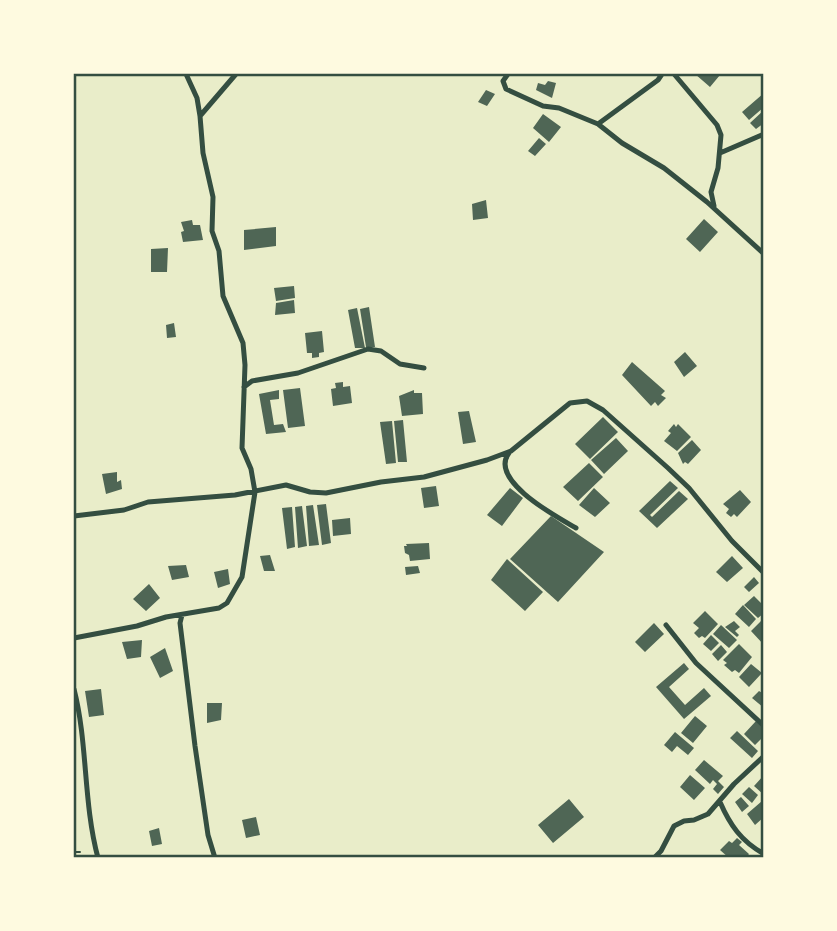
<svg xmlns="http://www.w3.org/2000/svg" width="837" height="931" font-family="Poppins,sans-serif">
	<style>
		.building { fill: #4f6655 }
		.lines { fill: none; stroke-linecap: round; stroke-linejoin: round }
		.path { stroke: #344e41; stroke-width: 2 }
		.minor { stroke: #344e41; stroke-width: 5 }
		.neatline { fill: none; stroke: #344e41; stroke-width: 2.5 }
	</style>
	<rect width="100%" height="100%" fill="#e9edc9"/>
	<path class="building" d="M695,74H718L720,75L710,87Z
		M548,81L556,83L552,98L536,90L538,83L545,85Z
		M486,90L495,94L487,106L478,102Z
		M764,93V107L749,120L742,112Z
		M764,110V123L756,129L750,123Z
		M543,114L561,127L549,142L533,128Z
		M539,138L546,144L535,156L528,151Z
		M486,200L488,218L473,220L472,204Z
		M704,219L718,232L700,252L686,239Z
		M192,220L193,225H200L203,240L183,242L181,232L184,231L181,222Z
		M276,227V246L244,250V230Z
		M168,248L167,272H151V249Z
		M294,286L295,298L276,301L274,288Z
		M294,300L295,313L275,315L276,303Z
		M369,307L375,347H366L360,309Z
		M357,308L365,348H355L348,310Z
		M174,323L176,337L167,338L166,325Z
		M322,331L324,352L319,353V357L312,358V353H307L305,333Z
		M685,352L697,366L684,377L674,362Z
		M632,362L665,391L661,395L666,398L658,406L655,402L651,406L622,375Z
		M343,382V387L350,386L352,403L333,406L331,389L336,388L335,383Z
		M300,388L305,426L288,428L283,390Z
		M279,390V399L270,400L274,425L283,424L286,432L266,434L259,394Z
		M414,390V393H422L423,414L402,416L399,396Z
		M469,411L476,442L463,444L458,412Z
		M603,417L618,432L590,459L575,444Z
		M403,420L407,462H398L394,421Z
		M392,421L396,463L386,464L380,422Z
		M674,424L676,427L678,424L691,437L677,451L664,441L671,433L668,431Z
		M616,438L628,451L604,474L591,460Z
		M692,440L701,450L688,464L685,462L683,464L678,453Z
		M589,463L603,477L578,501L563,487Z
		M117,472V482L121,480L122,489L106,494L102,474Z
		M670,481L678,488L650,515L652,517L679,491L688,499L657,528L639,511Z
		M436,486L439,506L424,508L421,488Z
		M510,488L523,498L502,526L487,515Z
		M594,488L610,503L595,517L579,505Z
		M740,490L751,502L737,517L734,514L731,517L726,513L729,509L723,504Z
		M326,504L331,543L322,545L317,505Z
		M313,505L319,545L309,546L306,506Z
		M302,506L307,546L298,548L295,507Z
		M292,507L295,547L287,549L282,508Z
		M551,516L604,552L558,602L510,559Z
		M350,518L351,534L333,536L332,520Z
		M429,543L430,559L410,561L409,555L405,553L404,546H407L406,544Z
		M270,555L275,571H264L260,556Z
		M732,556L743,568L727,582L716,572Z
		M507,559L543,592L525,611L491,580Z
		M186,565L189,577L172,580L168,566Z
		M418,566L420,573L406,575L405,567Z
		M228,569L230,584L218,588L214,572Z
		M754,577L759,583L749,592L744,587Z
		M149,584L160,598L146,611L133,599Z
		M754,596L764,606V613L758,618L744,605Z
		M743,605L756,619L749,627L735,614Z
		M705,611L718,624L705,638L702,636L699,638L694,633L699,628L693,623Z
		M734,621L740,627L735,631L739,635L737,637L725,627Z
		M761,621L764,623V645L751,631Z
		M654,623L664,634L645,652L635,642Z
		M721,625L737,640L729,648L713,634Z
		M711,635L719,643L711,651L703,644Z
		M142,640L141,657L127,659L122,642Z
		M739,644L752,657L739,673L735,670L732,672L724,665L727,663L723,660Z
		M721,645L727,652L718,661L712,654Z
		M165,648L173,671L160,678L150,657Z
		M684,663L689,669L669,687L685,705L704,688L711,696L684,719L656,687Z
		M751,664L762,673L749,687L739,677Z
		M101,689L104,715L89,717L85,691Z
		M759,691L764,694V708L752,698Z
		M207,703H222L221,720L207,723Z
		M695,716L707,726L693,743L681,733Z
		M756,721L764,728V736L755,745L744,734Z
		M737,731L758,751L752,758L730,738Z
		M675,732L694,748L688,755L677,746L672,752L664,745Z
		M704,760L723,776L718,781L724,787L718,794L713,789L717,784L713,780L710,784L695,770Z
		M690,775L705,788L694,800L680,787Z
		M764,775V795L754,786Z
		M749,787L758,795L752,803L742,794Z
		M741,797L749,806L742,812L735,802Z
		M569,799L584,817L553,843L538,825Z
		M762,801L764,817L755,825L747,814Z
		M256,817L260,835L246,838L242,820Z
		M159,828L162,844L152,846L149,831Z
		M737,838L742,842L739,845L749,854L746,858H729L720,850L729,841L732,843Z"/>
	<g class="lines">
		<path class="path" d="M74,852H80"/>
		<path class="minor" d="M186,74L197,98L200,116
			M508,74L503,81L506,89L543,106L559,108L598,124L622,143L664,168L707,202L764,254
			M674,74L717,125L721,135L718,168L711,192L714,206
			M598,124L658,80L662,74
			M720,153L764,134
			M244,387L252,381L298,373L368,349L381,351L400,364L424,368
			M509,453C488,480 557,517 576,528
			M74,516L124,510L148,502L235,495L286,485L310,492L326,493L381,482L424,477L487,460L511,451L570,403L587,401L603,410L668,468L689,488L732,541L764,573
			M182,615L180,623L195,746L208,835L215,858
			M666,625L696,663L764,726
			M74,638L137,626L166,617L219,608L227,603L242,577L255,492L251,469L242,448L245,365L243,343L223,296L219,251L212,231L213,197L203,153L200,116L236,74
			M74,689C88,744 83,802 98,858
			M720,802C730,825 741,841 764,854
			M654,858L661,851L674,826L684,821L694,820L708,814L734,784L764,756"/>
	</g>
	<rect width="837" height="931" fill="none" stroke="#fefae0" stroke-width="150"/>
	<rect x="75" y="75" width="687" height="781" class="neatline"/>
</svg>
